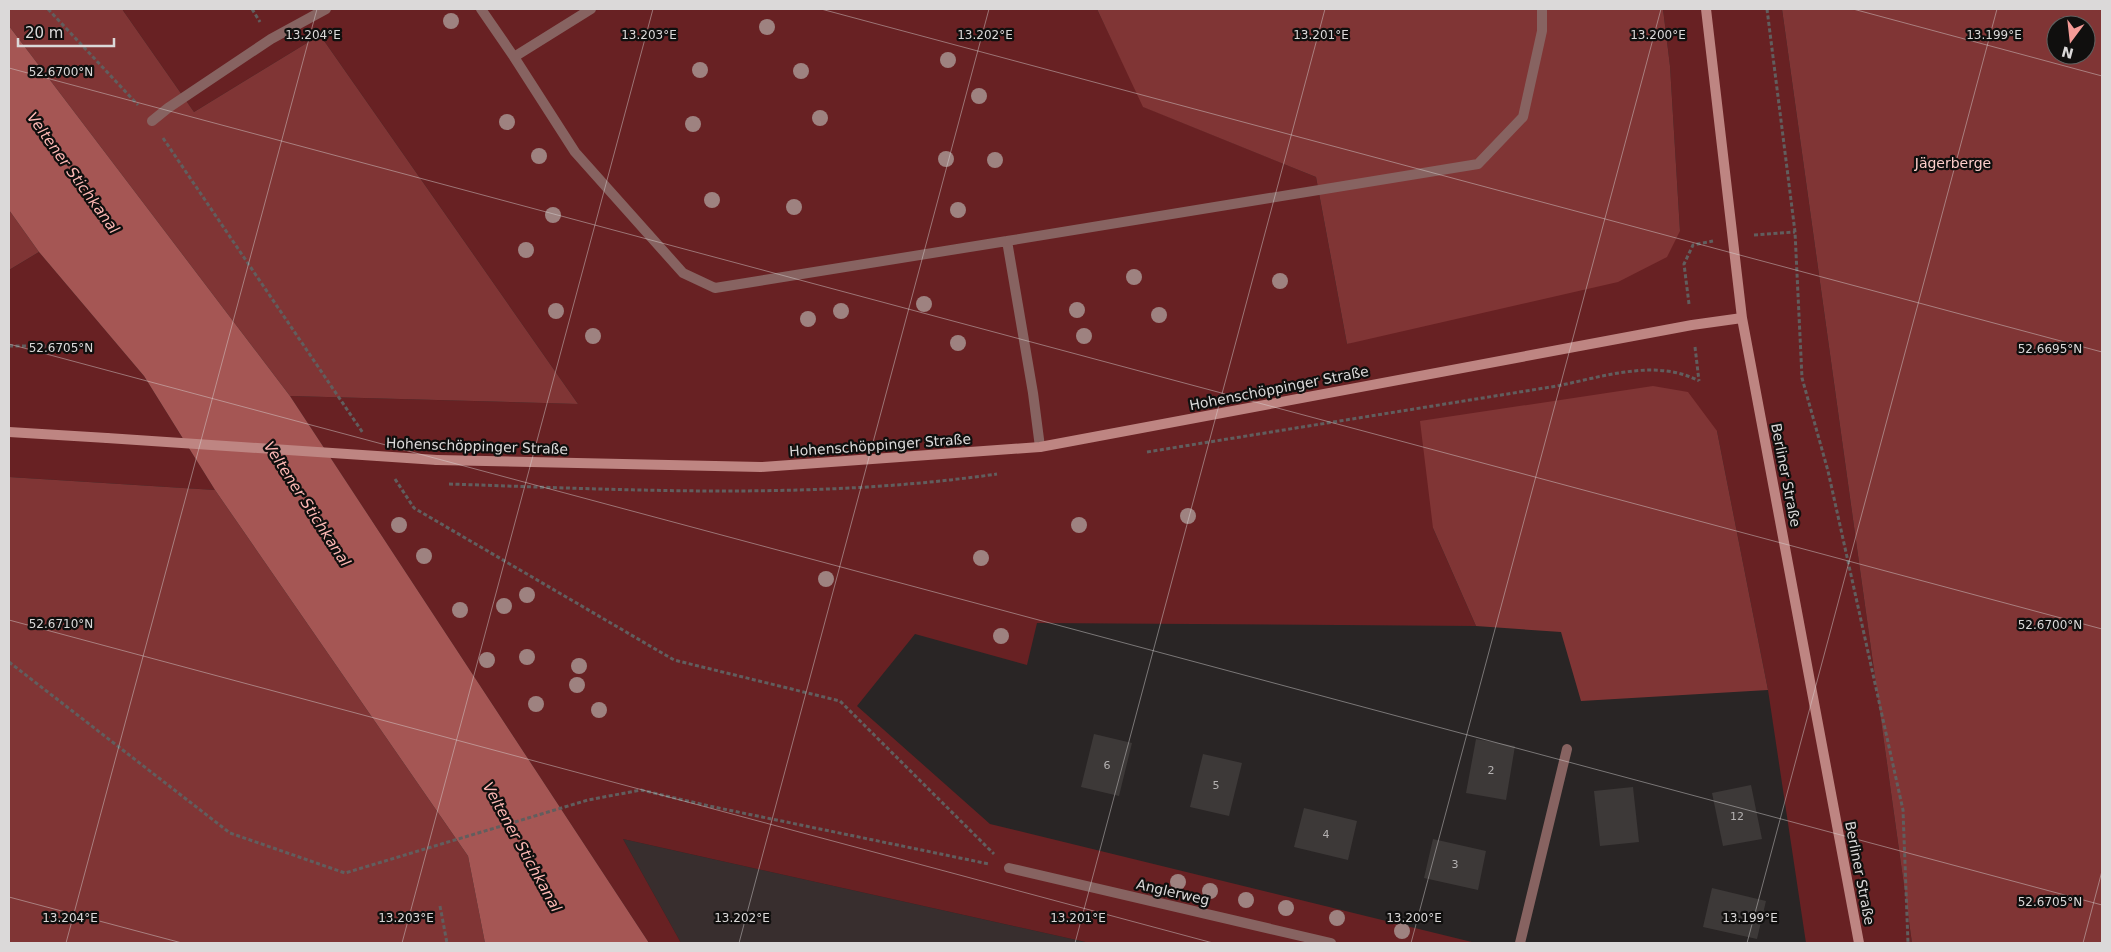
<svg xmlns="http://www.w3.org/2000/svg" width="2111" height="952" font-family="'DejaVu Sans',sans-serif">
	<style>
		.built { fill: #382e2e }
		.green { fill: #682123 }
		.forest { fill: #803535; fill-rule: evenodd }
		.water { fill: #a55654 }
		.building { fill: #3d3938 }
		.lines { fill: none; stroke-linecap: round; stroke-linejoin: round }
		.path { stroke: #615e5e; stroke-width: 3; stroke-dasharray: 4 2.5; stroke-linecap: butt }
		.lane { stroke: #876361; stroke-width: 10 }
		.street { stroke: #876361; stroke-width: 10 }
		.secondary { stroke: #be8582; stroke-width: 10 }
		.secondary-bridge { stroke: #be8582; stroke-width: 10 }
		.tree { fill: #9e8280 }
		.ticks { fill: none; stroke: #dbd9d9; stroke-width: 1; stroke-opacity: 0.45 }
		.labels { text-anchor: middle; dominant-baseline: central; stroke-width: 4.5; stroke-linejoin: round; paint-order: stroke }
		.number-label { font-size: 11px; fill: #b4b1b1 }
		.park-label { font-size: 14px; fill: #fdcecb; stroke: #100f0e }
		.street-label { font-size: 14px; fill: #dbd9d9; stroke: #100f0e }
		.water-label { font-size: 15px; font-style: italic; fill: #feb9b5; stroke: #100f0e }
		.ticks-label { font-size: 12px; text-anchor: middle; fill: #dbd9d9; stroke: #100f0e; stroke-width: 4.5; stroke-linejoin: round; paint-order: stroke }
	</style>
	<rect width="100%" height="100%" fill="#292525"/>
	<path class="built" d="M623,839L1090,943H681Z"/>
	<path class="green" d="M122,9H1097L1144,107L1316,177L1347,344L1680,231L1670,66L1663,9H1782L1912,943H1806L1768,690L1717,431L1433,528L1476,626L1037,623L1027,665L915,634L857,706L990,824L1476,943H1090L623,839L681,943H649L290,396L578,404L320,35L194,112Z
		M39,252L144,376L215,490L9,477V270Z"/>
	<path class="forest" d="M9,9H122L194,112L320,35L578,404L290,396L9,26Z
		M1097,9H1663L1670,66L1680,231L1667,257L1618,282L1347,344L1316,177L1143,107Z
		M1782,9H2102V943H1912ZM2056,25H2086V55H2056Z
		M9,210L39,252L9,270Z
		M1653,386L1688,392L1717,431L1768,690L1581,701L1561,632L1476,626L1433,528L1420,421Z
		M9,477L215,490L468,856L485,943H9Z"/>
	<path class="water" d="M9,26L290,396L649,943H485L468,856L215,490L144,376L39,252L9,210Z"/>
	<path class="building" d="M1094,734L1132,743L1119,796L1081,787Z
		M1476,739L1515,746L1506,800L1466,793Z
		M1203,754L1242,763L1229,816L1190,807Z
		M1751,785L1762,839L1723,846L1712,793Z
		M1633,787L1639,842L1600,846L1594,791Z
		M1304,808L1357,821L1348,860L1294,847Z
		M1433,839L1486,851L1478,890L1424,878Z
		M1712,888L1766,901L1757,939L1703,927Z"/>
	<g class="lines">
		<path class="path" d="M48,9L138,105
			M252,9L260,22
			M1767,9L1795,232L1802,378L1828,471L1903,810L1908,943
			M163,138L363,433
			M1754,235L1795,232
			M1689,304L1684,264L1693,245L1713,241
			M9,346H70
			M1695,347L1699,381
			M1147,452L1557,386C1602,377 1656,358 1699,381
			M395,479L414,508L674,660L840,701L994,854
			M449,484C632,490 816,500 997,474
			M9,662L230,833L345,873L588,800L641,790L709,806L989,864
			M440,906L447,943"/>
		<path class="lane" d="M481,9L514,57
			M591,9L514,57L575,152L683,273L715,288L1007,241L1033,393L1040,447
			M152,121L168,108L271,39L326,9
			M1007,241L1478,164L1523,117L1542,31V9"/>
		<path class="street" d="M1009,868L1331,943
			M1520,943L1567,749"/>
		<path class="secondary" d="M1706,9L1742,318L1859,943
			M9,432L107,438
			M437,460L761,467L1040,447L1692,325L1742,318"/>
		<path class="secondary-bridge" d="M107,438L437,460"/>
	</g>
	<g class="tree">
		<circle cx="451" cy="21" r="8"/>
		<circle cx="767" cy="27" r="8"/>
		<circle cx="948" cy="60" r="8"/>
		<circle cx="700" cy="70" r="8"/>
		<circle cx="801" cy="71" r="8"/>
		<circle cx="979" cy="96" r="8"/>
		<circle cx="820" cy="118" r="8"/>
		<circle cx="507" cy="122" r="8"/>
		<circle cx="693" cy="124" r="8"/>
		<circle cx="539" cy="156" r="8"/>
		<circle cx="946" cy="159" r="8"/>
		<circle cx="995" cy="160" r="8"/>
		<circle cx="712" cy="200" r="8"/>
		<circle cx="794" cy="207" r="8"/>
		<circle cx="958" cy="210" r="8"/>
		<circle cx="553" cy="215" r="8"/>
		<circle cx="526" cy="250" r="8"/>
		<circle cx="1134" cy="277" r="8"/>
		<circle cx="1280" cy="281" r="8"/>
		<circle cx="924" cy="304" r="8"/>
		<circle cx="1077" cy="310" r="8"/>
		<circle cx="556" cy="311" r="8"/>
		<circle cx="841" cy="311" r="8"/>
		<circle cx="1159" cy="315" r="8"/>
		<circle cx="808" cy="319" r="8"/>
		<circle cx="593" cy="336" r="8"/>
		<circle cx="1084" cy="336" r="8"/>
		<circle cx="958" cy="343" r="8"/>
		<circle cx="1188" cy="516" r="8"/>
		<circle cx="399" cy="525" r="8"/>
		<circle cx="1079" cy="525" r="8"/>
		<circle cx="424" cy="556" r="8"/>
		<circle cx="981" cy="558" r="8"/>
		<circle cx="826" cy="579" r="8"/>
		<circle cx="527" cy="595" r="8"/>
		<circle cx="504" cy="606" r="8"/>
		<circle cx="460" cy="610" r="8"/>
		<circle cx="1001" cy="636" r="8"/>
		<circle cx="527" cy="657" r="8"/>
		<circle cx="487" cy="660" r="8"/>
		<circle cx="579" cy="666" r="8"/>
		<circle cx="577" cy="685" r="8"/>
		<circle cx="536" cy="704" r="8"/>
		<circle cx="599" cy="710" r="8"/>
		<circle cx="1178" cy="882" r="8"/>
		<circle cx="1210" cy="891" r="8"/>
		<circle cx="1246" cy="900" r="8"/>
		<circle cx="1286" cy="908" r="8"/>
		<circle cx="1337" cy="918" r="8"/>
		<circle cx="1402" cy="931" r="8"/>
	</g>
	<path class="ticks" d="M821,9L2102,352M1853,9L2102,76M9,68L2102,629M9,344L2102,905M9,620L1213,943M9,897L182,943M66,943L317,9M402,943L653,9M739,943L989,9M1075,943L1325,9M1411,943L1661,9M1747,943L1997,9M2083,943L2102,871"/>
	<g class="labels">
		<g class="number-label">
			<text x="1107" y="765">6</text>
			<text x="1491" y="770">2</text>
			<text x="1216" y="785">5</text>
			<text x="1737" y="816">12</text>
			<text x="1326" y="834">4</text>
			<text x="1455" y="864">3</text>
		</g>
		<g class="park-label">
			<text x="1953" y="163">Jägerberge</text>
		</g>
		<g class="street-label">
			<text transform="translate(1279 388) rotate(-11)">Hohenschöppinger Straße</text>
			<text transform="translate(880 445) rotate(-4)">Hohenschöppinger Straße</text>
			<text transform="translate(477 446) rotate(2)">Hohenschöppinger Straße</text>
			<text transform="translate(1786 475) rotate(79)">Berliner Straße</text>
			<text transform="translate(1860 873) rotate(79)">Berliner Straße</text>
			<text transform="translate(1173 892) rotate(13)">Anglerweg</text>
		</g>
		<g class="water-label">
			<text transform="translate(73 173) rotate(54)">Veltener Stichkanal</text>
			<text transform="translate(307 504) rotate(57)">Veltener Stichkanal</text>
			<text transform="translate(522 847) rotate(61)">Veltener Stichkanal</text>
		</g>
	</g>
	<g class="ticks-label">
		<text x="313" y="39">13.204°E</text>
		<text x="649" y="39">13.203°E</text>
		<text x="985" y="39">13.202°E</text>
		<text x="1321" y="39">13.201°E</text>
		<text x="1658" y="39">13.200°E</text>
		<text x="1994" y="39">13.199°E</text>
		<text x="61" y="76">52.6700°N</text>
		<text x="61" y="352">52.6705°N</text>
		<text x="2050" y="353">52.6695°N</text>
		<text x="61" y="628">52.6710°N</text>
		<text x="2050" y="629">52.6700°N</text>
		<text x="2050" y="906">52.6705°N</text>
		<text x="70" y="922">13.204°E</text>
		<text x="406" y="922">13.203°E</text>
		<text x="742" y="922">13.202°E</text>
		<text x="1078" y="922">13.201°E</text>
		<text x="1414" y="922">13.200°E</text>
		<text x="1750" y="922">13.199°E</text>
	</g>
	<rect width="2111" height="952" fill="none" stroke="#dbd9d9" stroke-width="20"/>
	<g transform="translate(2071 40) rotate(195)"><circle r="24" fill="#100f0e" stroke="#61605f"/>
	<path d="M0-4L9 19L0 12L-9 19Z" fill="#f59b97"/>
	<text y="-8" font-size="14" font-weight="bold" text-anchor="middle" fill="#dbd9d9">N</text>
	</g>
	<path d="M18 38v8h96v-8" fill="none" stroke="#dbd9d9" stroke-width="2.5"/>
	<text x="25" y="38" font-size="15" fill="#dbd9d9" stroke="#100f0e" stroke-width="4" paint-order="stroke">20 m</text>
</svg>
